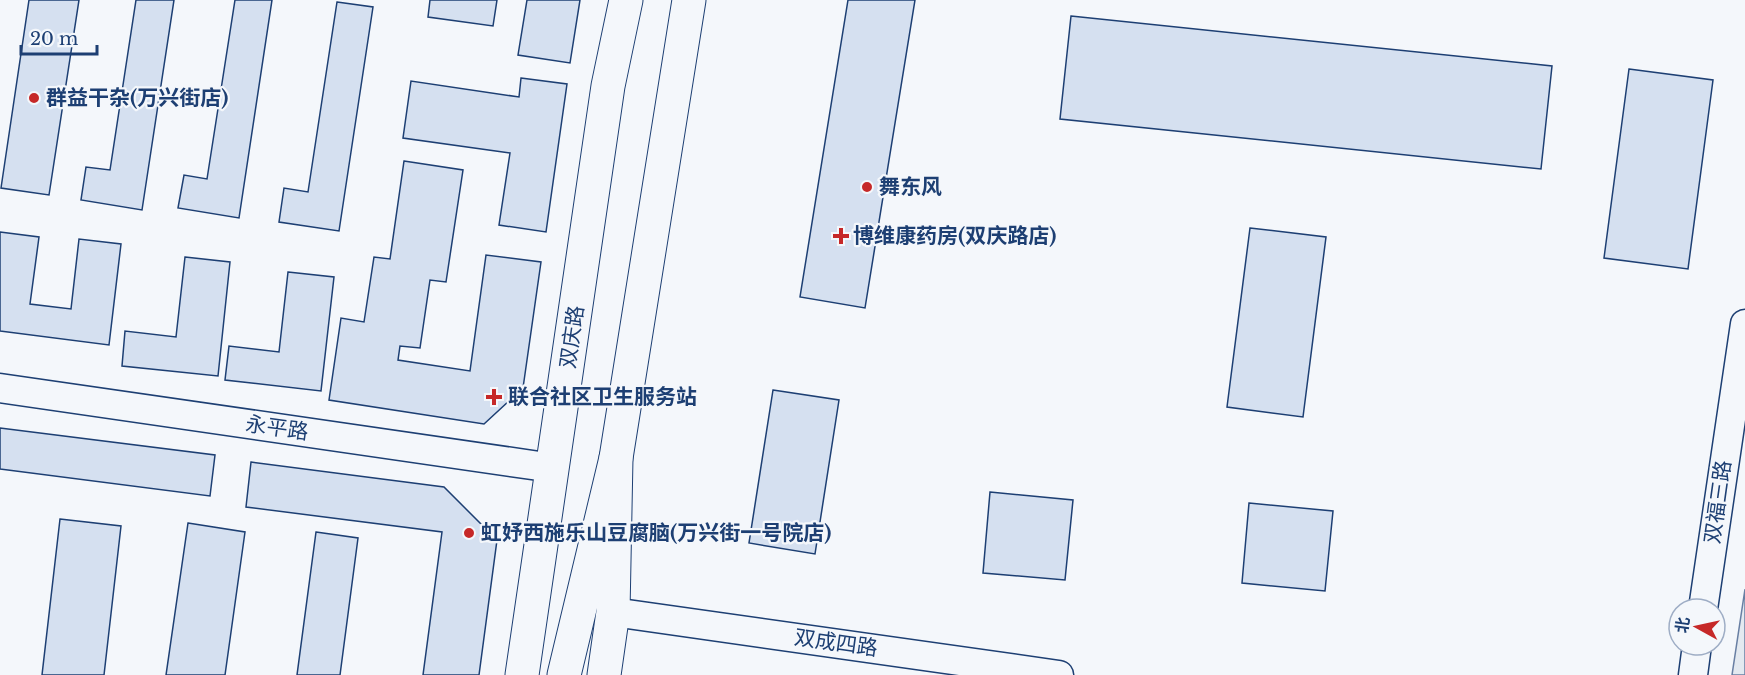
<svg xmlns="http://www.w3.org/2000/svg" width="1745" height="675" font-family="'Libre Baskerville','Noto Sans SC',serif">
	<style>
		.green { fill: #e3e9f0; stroke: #687fa3; stroke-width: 1.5 }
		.building { fill: #d5e0f0; stroke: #1d3f73; stroke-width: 1.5 }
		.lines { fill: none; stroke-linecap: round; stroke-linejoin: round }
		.minor-casing { stroke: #1d3f73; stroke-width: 31 }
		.major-casing { stroke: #1d3f73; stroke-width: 35 }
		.highway-casing { stroke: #1d3f73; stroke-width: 35 }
		.minor { stroke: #f4f7fb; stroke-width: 28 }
		.major { stroke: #f4f7fb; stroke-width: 33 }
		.highway { stroke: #f4f7fb; stroke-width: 33 }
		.poi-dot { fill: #c62828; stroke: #f4f7fb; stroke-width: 2 }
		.labels { text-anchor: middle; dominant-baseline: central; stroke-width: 4.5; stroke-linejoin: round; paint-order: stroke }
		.poi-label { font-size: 21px; font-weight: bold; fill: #1d3f73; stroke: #f4f7fb; text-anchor: start }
		.street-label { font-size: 21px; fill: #1d3f73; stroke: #f4f7fb }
	</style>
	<rect width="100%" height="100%" fill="#f4f7fb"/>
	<path class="green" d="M1745,589V675H1732Z"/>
	<path class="building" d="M29,0H79L49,195L1,188Z
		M136,0H174L142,210L81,200L86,167L110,170Z
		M235,0H272L239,218L178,208L184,175L207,179Z
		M430,0H497L493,26L428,17Z
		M527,0H580L570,63L518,55Z
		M848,0H915L865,308L800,297Z
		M337,2L373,7L339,231L279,222L284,188L308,192Z
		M1071,16L1552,66L1541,169L1060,119Z
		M1629,69L1713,80L1688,269L1604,258Z
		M521,78L567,84L546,232L499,225L510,153L403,138L411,81L519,97Z
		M404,161L463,170L446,282L430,280L420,348L400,346L398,360L470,371L486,255L541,262L523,388L484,424L329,400L341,318L364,322L374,257L390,259Z
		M1250,228L1326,237L1303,417L1227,407Z
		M0,232L39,237L30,304L71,309L79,239L121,244L109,345L0,331Z
		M185,257L230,262L218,376L122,366L125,331L176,337Z
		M288,272L334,277L321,391L225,380L229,346L279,352Z
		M773,390L839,400L815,554L749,543Z
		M0,428L215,455L210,496L0,469Z
		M251,462L444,487L497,540L479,675H423L442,532L246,507Z
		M990,492L1073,500L1065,580L983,573Z
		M1249,503L1333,511L1325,591L1242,583Z
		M60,519L121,526L104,675H42Z
		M188,523L245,532L225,675H166Z
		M316,532L358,538L340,675H297Z"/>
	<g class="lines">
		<g class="minor-casing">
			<path id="minor" d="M0,388L553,468
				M1703,609L1745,324
				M613,612L1059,675
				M1693,675L1697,645"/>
		</g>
		<g class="major-casing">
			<path id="major" d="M522,675L608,86L626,0
				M604,675L613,612L616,458L689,0"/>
		</g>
		<g class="highway-casing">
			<path id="highway" d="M564,675L616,458"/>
		</g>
		<use href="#minor" class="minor"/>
		<use href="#major" class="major"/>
		<use href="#highway" class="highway"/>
	</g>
	<g class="poi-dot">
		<circle cx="34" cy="98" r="6"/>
		<circle cx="867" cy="187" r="6"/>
		<path d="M838 227h6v6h6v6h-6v6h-6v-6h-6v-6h6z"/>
		<path d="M491 388h6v6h6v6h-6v6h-6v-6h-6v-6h6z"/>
		<circle cx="469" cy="533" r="6"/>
	</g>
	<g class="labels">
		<g class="poi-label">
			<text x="46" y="98">群益干杂(万兴街店)</text>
			<text x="879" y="187">舞东风</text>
			<text x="853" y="236">博维康药房(双庆路店)</text>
			<text x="508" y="397">联合社区卫生服务站</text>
			<text x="481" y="533">虹妤西施乐山豆腐脑(万兴街一号院店)</text>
		</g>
		<g class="street-label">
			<text transform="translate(572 337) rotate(-82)">双庆路</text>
			<text transform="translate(277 428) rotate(8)">永平路</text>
			<text transform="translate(1718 502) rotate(-82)">双福三路</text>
			<text transform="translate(836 643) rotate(8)">双成四路</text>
		</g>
	</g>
	<g transform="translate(1697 627) rotate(278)"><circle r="28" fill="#f4f7fb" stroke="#9eadc5" stroke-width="1.5"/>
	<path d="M0-4.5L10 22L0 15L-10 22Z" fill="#c62828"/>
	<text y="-9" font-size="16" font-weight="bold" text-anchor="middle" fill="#1d3f73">北</text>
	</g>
	<path d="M21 45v9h76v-9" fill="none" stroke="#1d3f73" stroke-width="3"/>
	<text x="30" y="45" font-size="18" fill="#1d3f73" stroke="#f4f7fb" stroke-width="4.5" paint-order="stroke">20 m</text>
</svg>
